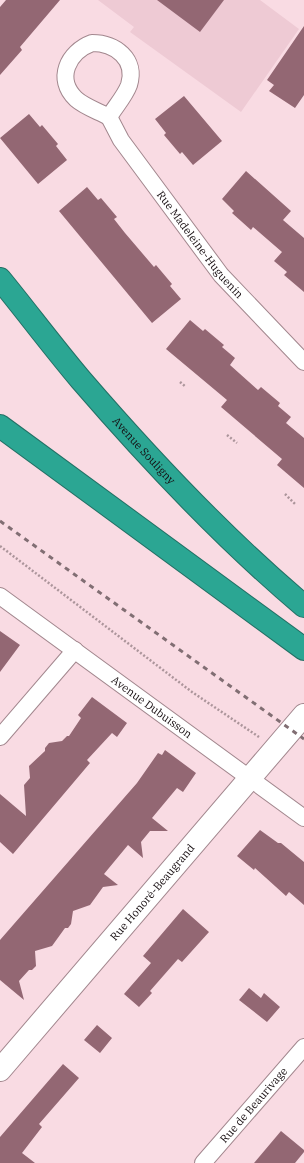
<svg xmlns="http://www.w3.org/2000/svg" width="304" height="1163" font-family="'IBM Plex Serif',serif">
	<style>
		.built { fill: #eecad4 }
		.building { fill: #936773 }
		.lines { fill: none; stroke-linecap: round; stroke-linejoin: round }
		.street-casing { stroke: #a2878e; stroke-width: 18 }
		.secondary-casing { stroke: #a2878e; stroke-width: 24 }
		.highway-casing { stroke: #237065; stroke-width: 24 }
		.path { stroke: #ac959b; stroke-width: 2.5; stroke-dasharray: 2 2; stroke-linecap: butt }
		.street { stroke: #fff; stroke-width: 16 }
		.secondary { stroke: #fff; stroke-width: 22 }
		.highway { stroke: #2ba693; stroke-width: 22 }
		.rail { stroke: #816e73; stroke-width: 3; stroke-dasharray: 5 5; stroke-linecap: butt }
		.labels { text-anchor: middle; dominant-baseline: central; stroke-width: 4; stroke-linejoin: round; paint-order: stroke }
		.street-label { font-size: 11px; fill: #150c0f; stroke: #f9dbe3 }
	</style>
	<rect width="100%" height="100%" fill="#f9dbe3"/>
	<path class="built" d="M98,0H260L299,29L241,112L130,32L134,27Z"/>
	<path class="building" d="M6,0H60L20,47L22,50L0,75V7Z
		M157,0H224L200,32Z
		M304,26V95L295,108L269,91L274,85L267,80Z
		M184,96L222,141L193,165L182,152L180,154L164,135L166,133L155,119Z
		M29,114L40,127L42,125L58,144L56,146L67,160L38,184L0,138Z
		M246,171L291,211L283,220L304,238V292L284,275L287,272L274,261L282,252L253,227L251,230L232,213L234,211L222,199Z
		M87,187L98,200L101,198L117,217L114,219L125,233L154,267L156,265L172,284L170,286L181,299L152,323L59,211Z
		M190,320L203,331L205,329L224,345L222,347L235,358L230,365L258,390L261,387L280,403L278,406L291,417L286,423L304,438V488L277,465L282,459L221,407L227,400L166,349Z
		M0,631L20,645L0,672Z
		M92,697L127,723L117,737L112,733L87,760L90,763L13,854L0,842V794L26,816L24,785L30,778L29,766L45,751V748L49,743L62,741L67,736H69L81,718L78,715Z
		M165,750L196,773L183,792L177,788L152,818L168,831H150L141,842L143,858L128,845L104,874L118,885L103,887L90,905L73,911L71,924L68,928H65L52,946L35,951L36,966L32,970H29L19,981L24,1000L0,980V940L137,783L158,753L162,755Z
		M260,830L278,843H281L304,862V905L289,892L286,896L255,868L254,870L237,856Z
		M183,909L209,932L182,962L178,959L150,991L152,993L139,1007L124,994L151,963L143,956Z
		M249,988L261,998L264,993L280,1007L267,1022L239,1000Z
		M97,1025L112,1038L100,1053L84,1040Z
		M63,1064L79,1078L39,1124L42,1127L22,1153L35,1163H0V1137Z
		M281,1131L304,1150V1152L295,1163H254Z"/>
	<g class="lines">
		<g class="street-casing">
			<g id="street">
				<path d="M92,43C115,43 137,59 129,85C125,96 115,107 109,117C98,111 85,107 76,99C55,79 68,52 92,43Z"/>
				<path id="s1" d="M109,117L121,140L221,275L304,362"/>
				<path id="s2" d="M0,596L304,818"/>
				<path d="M0,737L75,650"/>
				<path id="s3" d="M203,1163L304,1047"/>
			</g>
		</g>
		<g class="secondary-casing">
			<g id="secondary">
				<path id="s4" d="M0,1070L304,715"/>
			</g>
		</g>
		<g class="highway-casing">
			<g id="highway">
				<path id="s5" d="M0,279C27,312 53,347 81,380C150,460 223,538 304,606"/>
				<path d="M0,426L304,649"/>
			</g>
		</g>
		<path class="path" d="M180,382L186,387
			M227,435L237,443
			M285,494L295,504
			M0,546L192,692L259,737"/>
		<use href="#street" class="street"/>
		<use href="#secondary" class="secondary"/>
		<use href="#highway" class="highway"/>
		<path class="rail" d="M0,521L304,739"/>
	</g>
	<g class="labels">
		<g class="street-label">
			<text stroke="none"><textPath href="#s1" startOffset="157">Rue Madeleine-Huguenin</textPath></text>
			<text stroke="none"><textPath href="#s5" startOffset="224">Avenue Souligny</textPath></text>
			<text stroke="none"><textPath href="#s2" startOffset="188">Avenue Dubuisson</textPath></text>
			<text stroke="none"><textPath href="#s4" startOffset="234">Rue Honoré-Beaugrand</textPath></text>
			<text stroke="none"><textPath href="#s3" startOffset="77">Rue de Beaurivage</textPath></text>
		</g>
	</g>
</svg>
